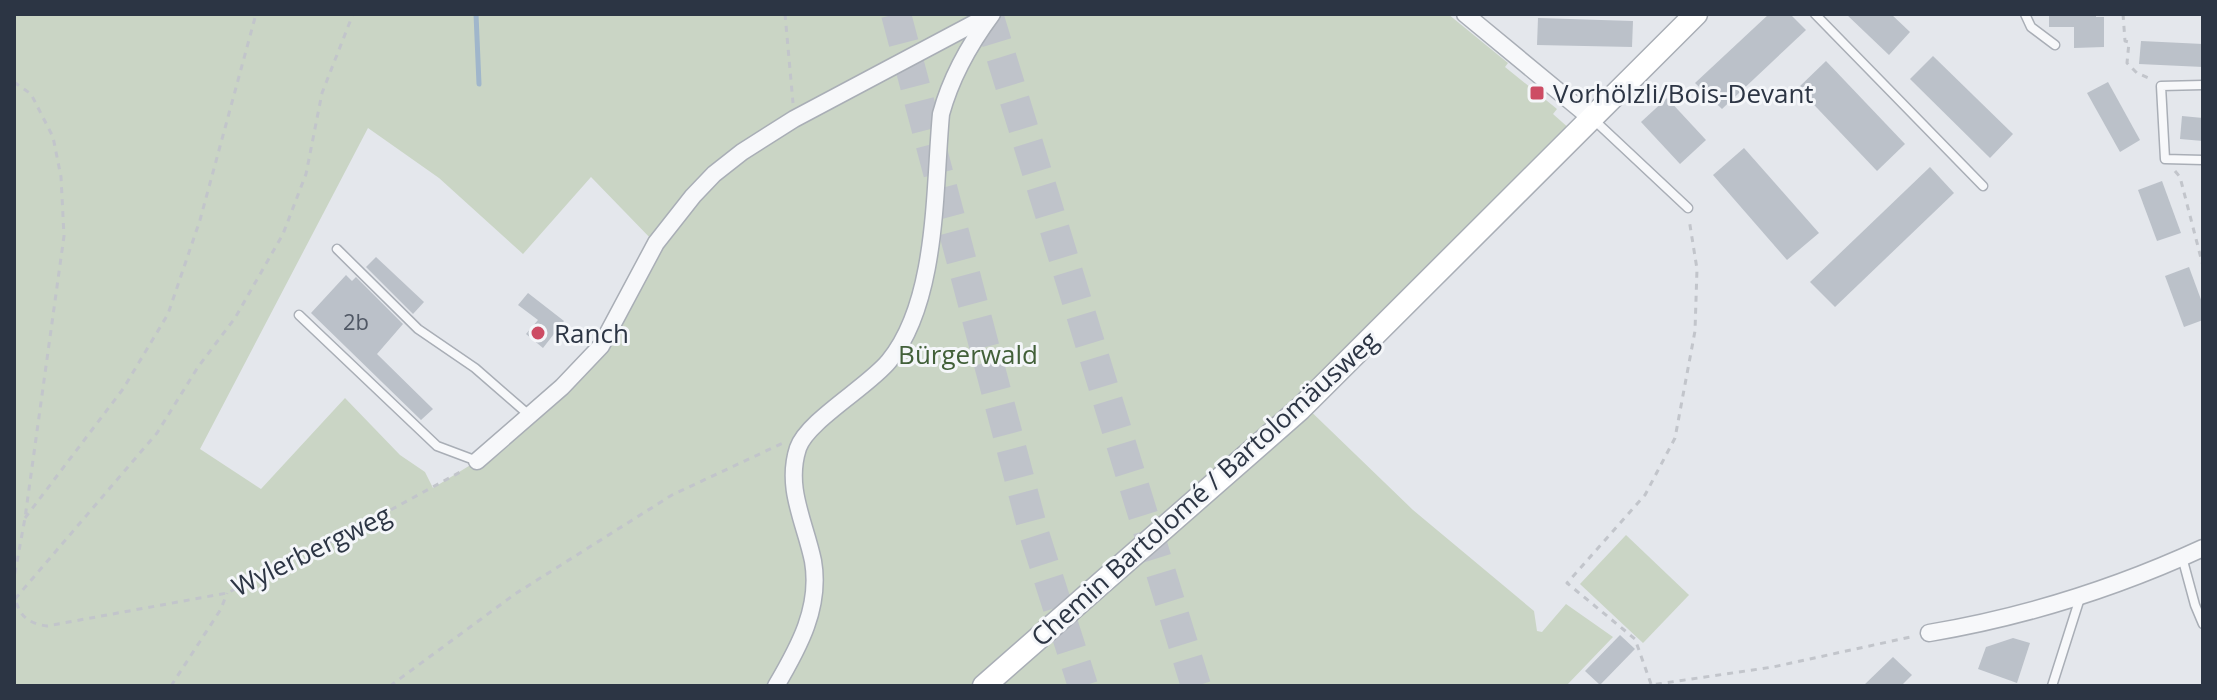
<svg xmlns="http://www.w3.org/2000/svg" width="2217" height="700" font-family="'Open Sans',sans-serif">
  <rect width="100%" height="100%" fill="#e4e7ec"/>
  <!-- green -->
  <g fill="#cad5c5" fill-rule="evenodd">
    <path d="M14,14H1448L1508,63L1505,67L1557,109L1553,114L1571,130L1298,399L1413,510L1534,611L1537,631L1542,632L1566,604L1613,637L1566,686H14ZM368,128L439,178L523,254L591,177L655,243L587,362L477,461L433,488L425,472L400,455L345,398L261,489L200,449Z"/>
    <path d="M1626,535L1689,595L1643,643L1580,584Z"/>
  </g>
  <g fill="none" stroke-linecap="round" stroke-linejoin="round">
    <!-- stream -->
    <path stroke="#a0b6cb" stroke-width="5" d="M476,14L479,84"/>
  </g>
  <!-- building -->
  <g fill="#bbc1c9">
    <path d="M1769,14H1790L1806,30L1722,109L1695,83Z"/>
    <path d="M1846,14H1891L1910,32L1889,55Z"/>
    <path d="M2049,14H2096V17H2104V47L2074,48V27H2049Z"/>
    <path d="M1538,18L1633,21L1632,47L1537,45Z"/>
    <path d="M2141,41L2203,44V67L2139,64Z"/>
    <path d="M1933,56L2013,134L1990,158L1910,79Z"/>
    <path d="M1826,61L1905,144L1877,171L1798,88Z"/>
    <path d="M2108,82L2140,140L2120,152L2087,93Z"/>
    <path d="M1667,98L1706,140L1680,164L1641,122Z"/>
    <path d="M2182,116L2203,118V141L2180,139Z"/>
    <path d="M1744,148L1819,233L1787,260L1713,175Z"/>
    <path d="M1930,167L1954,193L1835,307L1810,282Z"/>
    <path d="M2162,181L2181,233L2157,241L2138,190Z"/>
    <path d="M376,257L424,302L413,314L366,267Z"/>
    <path d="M2189,267L2203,305V320L2184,327L2165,276Z"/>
    <path d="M346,275L352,281L356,277L403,324L377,354L433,409L421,420L311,313Z"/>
    <path d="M528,293L564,321L543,348L526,334L538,320L518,305Z"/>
    <path d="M1620,635L1635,649L1600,685L1585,671Z"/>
    <path d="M2013,638L2030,643L2017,683L1978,669L1986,647Z"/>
    <path d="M1893,657L1912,675L1901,686H1863Z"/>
  </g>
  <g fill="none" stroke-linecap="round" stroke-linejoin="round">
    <!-- highway-tunnel -->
    <g stroke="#bfc3ca" stroke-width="30" stroke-dasharray="30 15" stroke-linecap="butt">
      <path d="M896,14L1033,530L1083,686"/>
      <path d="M988,14L1196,686"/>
    </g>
    <!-- lane casing -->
    <g stroke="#a9aeb6" stroke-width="11">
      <g id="lane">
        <path d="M1815,14L1983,186"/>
        <path d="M2025,14L2031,27L2055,45"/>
        <path d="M2203,85L2161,86L2165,159L2203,160"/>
        <path d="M1593,119L1688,208"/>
        <path d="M337,249L418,329L475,368L529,415"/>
        <path d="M299,315L437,446L477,461"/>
        <path d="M2182,557L2195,605L2203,624"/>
        <path d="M2052,686L2080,598"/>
      </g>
    </g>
    <!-- street casing -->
    <g stroke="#a9aeb6" stroke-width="19">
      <g id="street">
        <path d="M1465,14L1592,119"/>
        <path d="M477,461L562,387L601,346L656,243L693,196L714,174L742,152L794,119L986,17"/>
        <path d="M1929,633C2024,617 2116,588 2203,548"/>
        <path d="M776,686C799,647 821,607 813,561C805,522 785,488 798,448C807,421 869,386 889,361C938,301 934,189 941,114C951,77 969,45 992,14"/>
      </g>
    </g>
    <!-- secondary casing -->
    <g stroke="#a9aeb6" stroke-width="25">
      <path id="secondary" d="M984,686L1300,409L1696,14"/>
    </g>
    <!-- path -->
    <g stroke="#c2c5cb" stroke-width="3" stroke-dasharray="6 6" stroke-linecap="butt">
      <path d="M785,14L793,103"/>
      <path d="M2123,14L2125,41L2129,42L2127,63L2137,73L2151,79"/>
      <path d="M14,82L31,94L53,137L61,177L64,236L25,518L14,578"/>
      <path d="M2175,171L2180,177L2203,266"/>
      <path d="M25,518L123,389L168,314L200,220L256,14"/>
      <path d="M14,591C17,613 25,623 47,626L227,593L350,532L464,470"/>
      <path d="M15,599L157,433L198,367L235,318L283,234L306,174L322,93L353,14"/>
      <path d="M1651,684L1635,639L1567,583L1645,495L1675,438L1695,331L1697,269L1689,219"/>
      <path d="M171,686L221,609L227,593"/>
      <path d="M390,686L515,594L672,495L783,443"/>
      <path d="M1644,686L1773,667L1915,636"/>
    </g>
    <!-- lane -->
    <use href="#lane" stroke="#f7f8fa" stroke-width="8"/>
    <!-- street -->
    <use href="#street" stroke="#f7f8fa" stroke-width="16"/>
    <!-- secondary -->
    <use href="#secondary" stroke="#fff" stroke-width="22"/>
  </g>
  <!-- markers -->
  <g fill="#cd4c64" stroke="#f4f6f9" stroke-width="3">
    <rect x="1529" y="85" width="16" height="16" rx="4"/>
    <circle cx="538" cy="333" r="8"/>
  </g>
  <g text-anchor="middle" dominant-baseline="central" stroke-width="6" stroke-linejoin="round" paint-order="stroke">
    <!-- number labels -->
    <g font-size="22" fill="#505865">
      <text x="356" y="321">2b</text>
    </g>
    <!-- poi labels -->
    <g font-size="26" fill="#2c3544" stroke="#f4f6f9" text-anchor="start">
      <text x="1553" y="93">Vorhölzli/Bois-Devant</text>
      <text x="554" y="333">Ranch</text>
    </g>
    <!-- park labels -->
    <g font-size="26" fill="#426039" stroke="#f4f6f9">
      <text x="968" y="354">Bürgerwald</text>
    </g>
    <!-- street labels -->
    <g font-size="26" fill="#2c3544" stroke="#f4f6f9">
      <text transform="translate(1204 488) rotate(-42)">Chemin Bartolomé / Bartolomäusweg</text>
      <text transform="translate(311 550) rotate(-26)">Wylerbergweg</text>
    </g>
  </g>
  <!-- border -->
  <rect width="2217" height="700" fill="none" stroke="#2c3544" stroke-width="32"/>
</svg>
